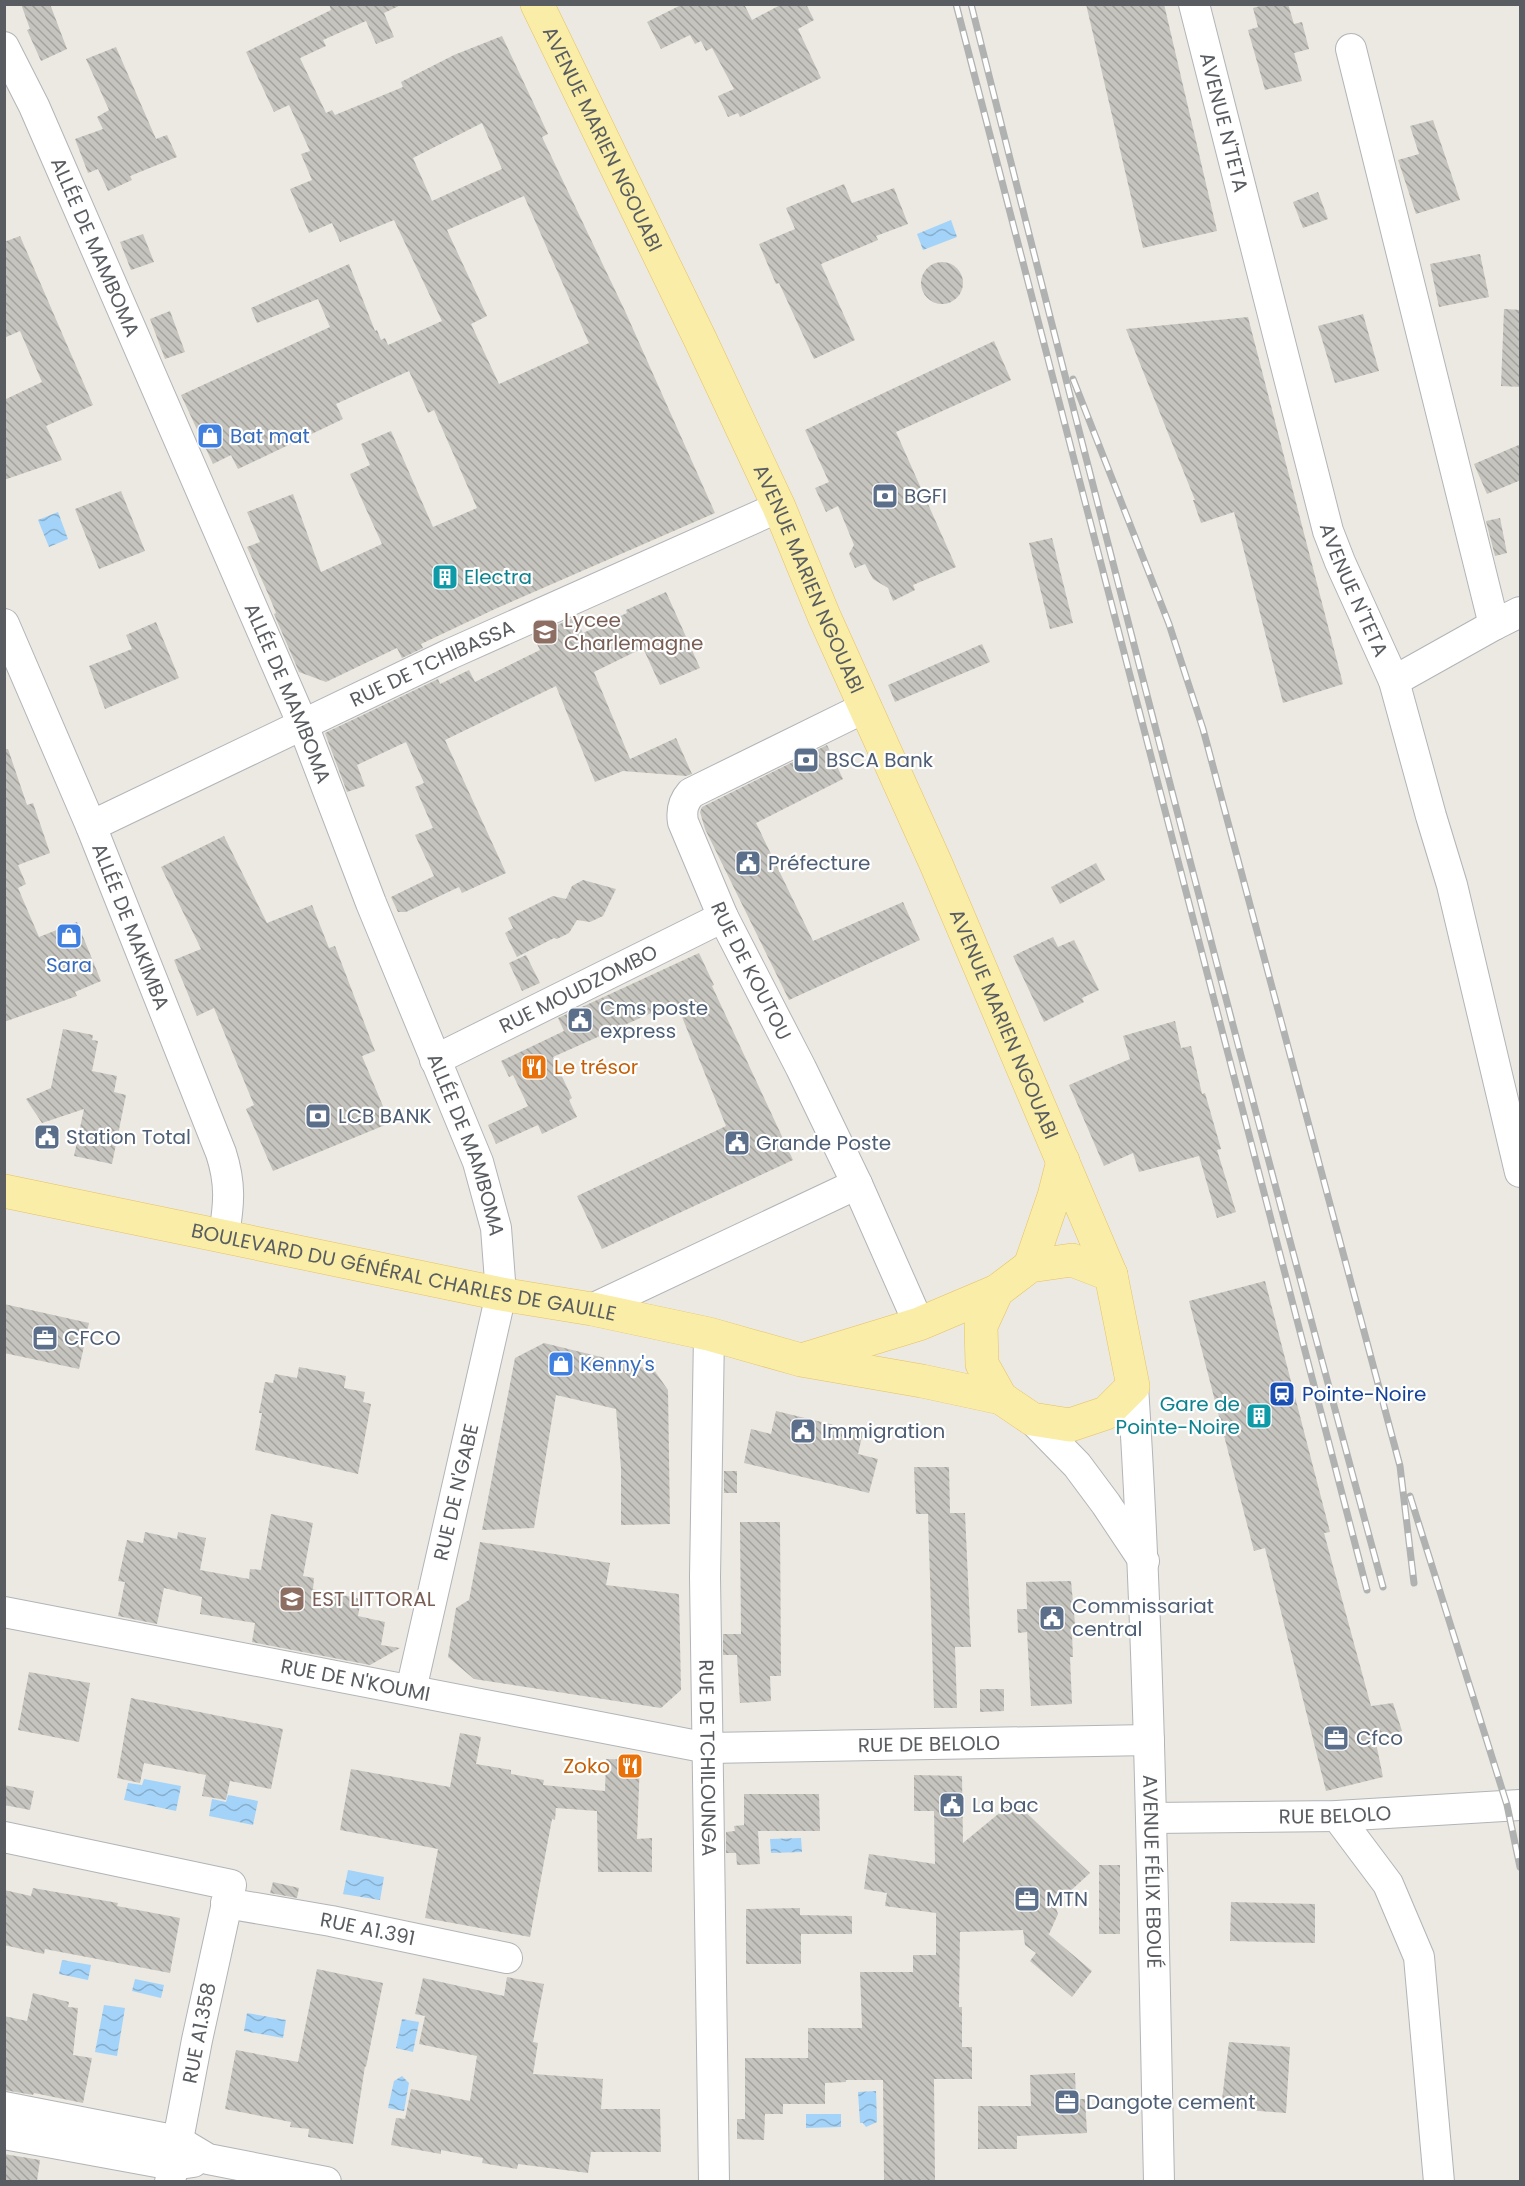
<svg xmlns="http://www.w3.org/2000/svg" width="1525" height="2186" font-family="Poppins,sans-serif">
  <defs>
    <pattern id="water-waves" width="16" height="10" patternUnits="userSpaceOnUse" patternTransform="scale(1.5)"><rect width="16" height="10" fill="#a3d3f9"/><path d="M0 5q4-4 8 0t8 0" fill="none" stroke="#88aecd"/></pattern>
    <pattern id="building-back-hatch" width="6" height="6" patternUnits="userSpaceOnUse" patternTransform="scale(1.5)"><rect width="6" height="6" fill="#c6c4be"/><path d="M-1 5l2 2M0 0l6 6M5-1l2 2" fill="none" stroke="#a4a29e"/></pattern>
  </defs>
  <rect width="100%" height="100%" fill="#ebe9e1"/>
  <!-- water -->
  <g fill="url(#water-waves)">
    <path d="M951,220L957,237L923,250L917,234Z"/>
    <path d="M58,512L68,539L49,547L38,520Z"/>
    <path d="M144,1779L181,1786L176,1811L124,1800L128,1783L142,1785Z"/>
    <path d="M228,1795L258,1801L253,1825L209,1816L212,1799L226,1802Z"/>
    <path d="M801,1838L802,1852L771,1853L770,1839Z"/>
    <path d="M348,1870L384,1877L380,1900L343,1894Z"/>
    <path d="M62,1960L91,1965L88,1980L59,1974Z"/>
    <path d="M135,1979L164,1985L161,1998L132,1991Z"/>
    <path d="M104,2005L125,2008L117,2056L95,2052Z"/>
    <path d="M247,2013L286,2020L283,2038L244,2031Z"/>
    <path d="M402,2019L419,2022L413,2052L396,2048Z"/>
    <path d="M402,2076L409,2083L404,2111L388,2108L394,2081Z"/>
    <path d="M876,2091L877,2122L866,2127L863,2123H860L858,2092Z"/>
    <path d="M806,2114H841V2127L806,2128Z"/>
  </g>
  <!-- building -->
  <g fill="url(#building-back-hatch)" fill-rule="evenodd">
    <path d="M21,4H50L67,49L41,61L27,30L30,29Z"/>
    <path d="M329,4H403L384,13L394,37L376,44L366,21L323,40L326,46L300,58L326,113L332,110L335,115L403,87L401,82L454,55L502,36L548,134L542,137L625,311L715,513L495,609L421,644L423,648L402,658L397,648L326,682L299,672L274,614L276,613L269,596L247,547L260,542L247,512L293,494L321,572L382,544L350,474L370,465L361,444L391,431L433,527L477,508L434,410L428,413L409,371L336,404L343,419L238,469L231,455L213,464L181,395L330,327L318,299L257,323L251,308L349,264L375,331L377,330L381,340L385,338L388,345L442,321L394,220L340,242L332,223L309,233L290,189L312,180L301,154L310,151L289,105L274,112L246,52L331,10ZM482,123L502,169L432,201L413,158ZM524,196L589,343L499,384L471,324L487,316L447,230Z"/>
    <path d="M683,4H744L752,20L782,4H806L814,20L798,29L821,78L740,117L738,113L728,117L718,96L734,89L712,48L706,51L701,41L695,44L690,35L661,49L647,22Z"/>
    <path d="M1086,4H1164L1217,231L1143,248Z"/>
    <path d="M1267,4H1288L1294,24L1302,22L1309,49L1294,53L1302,81L1265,90L1248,30L1258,27L1253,8Z"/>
    <path d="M116,47L156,139L167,135L177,157L130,176L132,180L108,191L98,169L88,173L75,139L103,129L97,117L109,110L86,59Z"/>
    <path d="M1433,120L1460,200L1416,214L1398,160L1419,154L1410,126Z"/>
    <path d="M844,184L852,203L894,188L908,224L876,236L878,240L821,264L855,340L814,359L779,283L776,284L759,244L795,229L786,208Z"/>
    <path d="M1318,192L1328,219L1303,228L1293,202Z"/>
    <path d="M143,234L154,262L131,270L120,242Z"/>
    <path d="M20,236L93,405L46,426L62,460L4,480V400L42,382L20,331L4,338V242Z"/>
    <path d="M1480,254L1489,297L1439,307L1430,264Z"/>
    <circle cx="942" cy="283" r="21"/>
    <path d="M1504,309L1521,310V387L1501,386Z"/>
    <path d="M170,311L185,352L165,359L150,319Z"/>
    <path d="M1363,314L1379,371L1335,383L1318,326Z"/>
    <path d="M1248,317L1343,684L1283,703L1234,512L1201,523L1193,500H1195L1126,329Z"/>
    <path d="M994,341L1011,380L896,432L956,567L913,585L915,590L893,601L888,588L873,579L865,564L855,568L849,554L854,545L838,506L826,512L815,488L829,482L805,430Z"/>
    <path d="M1521,444V480L1487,494L1474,464Z"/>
    <path d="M121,491L145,551L99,569L75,509Z"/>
    <path d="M1500,518L1507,553L1495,556L1486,521Z"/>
    <path d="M1052,538L1073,623L1050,629L1029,543Z"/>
    <path d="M666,592L700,668L660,685L643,648L594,672L630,759L676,738L692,774L686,776L623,771L595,782L556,686L445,740L506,873L462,893L459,887L406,912H398L391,897L434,876L415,835L433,828L415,787L424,783L406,742L357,765L365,786L347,792L325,733L438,679L440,684L469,670L475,682L540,650L533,636L575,617L583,633L627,613L626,610Z"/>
    <path d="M156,622L179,678L105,709L89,666L132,649L126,635Z"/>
    <path d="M982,644L990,662L895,702L888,685Z"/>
    <path d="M827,745L843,779L756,823L813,941L903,902L920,940L789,1000L705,829L700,812L702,807Z"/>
    <path d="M4,749H8L27,805L33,803L50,853L18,865L26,884L18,888L39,937L77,922L101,981L75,992L77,996L4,1022Z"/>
    <path d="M224,836L267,923L312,905L329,948L335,946L375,1051L362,1056L390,1123L273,1171L246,1109L254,1105L214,1008L197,1016L174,960L201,949L161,867Z"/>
    <path d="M1096,863L1105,880L1060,904L1051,887Z"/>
    <path d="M583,880L616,889L603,916L590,922L577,920L569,933L557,939L554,938L517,957L505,933L513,928L508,918L553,896L566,899L572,886Z"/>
    <path d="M1053,937L1058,947L1074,940L1099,990L1082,998L1084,1002L1044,1022L1013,956Z"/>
    <path d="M699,953L714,985L712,986L793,1160L602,1249L577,1196L726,1126L676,1002L553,1057L572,1098L569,1100L577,1117L542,1134L538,1125L496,1144L488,1125L528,1106L513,1075L509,1077L501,1061L564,1031L558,1018Z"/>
    <path d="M526,955L540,983L522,991L509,963Z"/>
    <path d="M1175,1021L1181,1048L1191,1046L1202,1094L1205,1093L1221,1149L1217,1150L1236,1212L1217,1218L1199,1156L1139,1172L1133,1153L1104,1166L1069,1085L1130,1059L1123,1036Z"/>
    <path d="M63,1029L93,1035L92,1040L98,1041L92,1071L117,1076L114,1092L126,1095L112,1164L74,1156L84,1109L42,1123L26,1099L51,1088Z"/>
    <path d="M1265,1281L1330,1532L1324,1533L1371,1706L1393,1703L1402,1731L1375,1738L1383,1777L1326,1791L1265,1548L1254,1551L1189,1301Z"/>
    <path d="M4,1304L89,1323L79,1369L4,1353Z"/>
    <path d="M544,1343L654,1370L668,1390L670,1524L621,1525V1468L616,1409L556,1395L534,1528L482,1530L515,1358Z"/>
    <path d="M299,1367L346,1376L344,1388L365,1392L363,1402L371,1404L358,1474L255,1450L262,1413H259L265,1382L273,1383L275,1374L297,1378Z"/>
    <path d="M776,1411L863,1432L858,1454L878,1459L869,1493L744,1463L751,1429L771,1434Z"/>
    <path d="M914,1467H949L950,1513H965L971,1647H955L957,1708H934L928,1514H916Z"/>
    <rect x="724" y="1471" width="13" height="22"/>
    <path d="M271,1514L313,1523L303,1576L314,1578L313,1589L361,1599L358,1616L385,1622L381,1645L400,1648L370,1665L252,1642L255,1623L200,1614L202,1597L164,1588L157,1624L118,1616L125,1582L118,1581L127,1540L143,1543L145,1532L177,1539L178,1532L206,1538L200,1570L249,1579L250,1569L261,1570Z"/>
    <path d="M740,1522H780L781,1676H770L771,1701L740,1703L737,1655H723V1634H741Z"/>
    <path d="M480,1542L610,1563L606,1585L679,1594L681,1690L661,1708L474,1679L448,1657L456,1608L469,1600Z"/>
    <path d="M1071,1581L1076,1634H1072L1073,1657H1070L1072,1704L1031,1706L1027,1632L1018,1633L1017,1609H1027L1026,1582Z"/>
    <path d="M29,1672L90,1683L79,1742L18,1730Z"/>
    <path d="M980,1689H1004V1711L980,1712Z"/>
    <path d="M131,1698L283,1729L271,1789L230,1781L226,1800L202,1796L206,1775L144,1763L140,1783L117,1778Z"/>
    <path d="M460,1733L481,1737L476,1764L511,1770V1774L544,1780L543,1785L605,1791L606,1759L640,1760L637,1839L652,1838V1872H598L597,1811L556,1808L555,1820L552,1819L530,1937L425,1918L438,1849L340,1830L351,1769L450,1787Z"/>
    <path d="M914,1775L962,1776L963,1843L1014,1801L1090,1873L1055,1905L1058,1914L1049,1934L1047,1933L1092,1971L1072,1997L1030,1961L1036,1953L1025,1945L1023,1930L960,1932L959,2007H962V2047H972V2079H934L935,2181H884L883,2080H846V2082L825,2083V2104H783V2114H765L764,2140L737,2139V2119H745V2058H808V2028H862L860,1972H913V1955H936V1913L885,1906L887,1893L864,1889L869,1854L935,1864L934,1811H914Z"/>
    <path d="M4,1785L34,1791L30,1810L4,1805Z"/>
    <path d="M744,1794H819L820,1831H758L760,1864L737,1865L736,1853H726V1832L735,1831L734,1826L744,1825Z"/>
    <rect x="1099" y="1865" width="21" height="69"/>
    <path d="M273,1882L299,1888L297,1898L270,1893Z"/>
    <path d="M33,1888L118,1903L117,1906L180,1918L170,1973L45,1949L44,1954L4,1945V1890L31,1896Z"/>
    <path d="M1231,1902L1315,1904V1943L1230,1941Z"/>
    <path d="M800,1908V1915L852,1916V1934H801V1964H746V1909Z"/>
    <path d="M317,1969L383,1983L366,2067L365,2066L353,2144L308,2137L309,2129L290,2127L291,2122L225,2109L236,2050L298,2062Z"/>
    <path d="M507,1977L544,1984L533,2042L538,2043L533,2074L603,2079L601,2109H660L661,2152H591L588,2173L518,2164L517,2169L482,2163L483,2158L441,2150V2154L391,2145L396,2118L405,2119L411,2089L470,2101L477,2056L419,2044L425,2016L415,2014L423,1978L504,1996Z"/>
    <path d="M33,1993L69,2002L68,2007L78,2008L73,2055L92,2058L83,2103L34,2093L33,2095L4,2090V2016L27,2021Z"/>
    <path d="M1229,2042L1290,2047L1286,2113L1221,2108Z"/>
    <path d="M1075,2073L1076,2099H1085L1087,2133L1017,2136V2149H978V2106H1031L1030,2075Z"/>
    <path d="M4,2154L40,2160L37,2181H4Z"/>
  </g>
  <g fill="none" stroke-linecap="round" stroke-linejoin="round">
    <!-- minor casing -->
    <g stroke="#b2b4b8" stroke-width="32">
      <g id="minor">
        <path id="s1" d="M1194,4L1328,531L1340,562L1394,681L1431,816L1452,885L1520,1172"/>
        <path id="s2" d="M4,47L34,106L303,725L371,903L478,1162L496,1228L501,1294L411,1690"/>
        <path d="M1351,49L1494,625"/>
        <path id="s3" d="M4,624L91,826L221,1153C231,1184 229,1204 224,1235"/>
        <path d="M1394,681L1494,625L1520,612"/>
        <path id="s4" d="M866,707L691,793C683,802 681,810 683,822L723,917L801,1068L857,1184L919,1324"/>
        <path id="s5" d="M91,826L450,654L779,507"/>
        <path id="s6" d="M435,1060L723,917"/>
        <path d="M592,1309L857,1184"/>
        <path id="s7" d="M709,1334L705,1577L714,2182"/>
        <path id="s8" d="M1133,1386C1150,1651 1153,1916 1159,2182"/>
        <path d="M1032,1419L1077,1465L1106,1504L1144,1561"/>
        <path id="s9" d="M4,1612L708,1748L1149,1740"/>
        <path d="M1337,1816L1388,1884L1419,1957L1439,2182"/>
        <path id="s10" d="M1151,1818L1337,1816L1520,1805"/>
        <path d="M4,1837L231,1885L197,2040L170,2182"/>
        <path id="s11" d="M226,1903L331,1921L507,1958"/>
        <path d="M4,2107L178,2141L208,2159L326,2182"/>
        <path d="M4,2134L173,2165L193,2162"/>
      </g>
    </g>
    <!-- major casing -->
    <g stroke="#e8c25e" stroke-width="34">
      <g id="major">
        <path id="s12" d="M537,4L700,339L779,507L824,616L936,864L1111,1275"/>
        <path id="s13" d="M4,1191L501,1294L592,1309L709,1334L801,1360L922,1381L1001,1398"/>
        <path d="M1072,1260L1111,1275L1133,1386L1106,1413L1070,1425L1032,1419L1001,1398L982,1364L981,1326L997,1291L1030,1266Z"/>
        <path d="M1030,1266L1054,1196L1063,1161"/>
        <path d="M808,1358L919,1324L997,1291"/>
      </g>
    </g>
    <!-- minor -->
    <use href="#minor" stroke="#fff" stroke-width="30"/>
    <!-- major -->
    <use href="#major" stroke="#f9eda8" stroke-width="33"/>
    <!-- rail casing -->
    <g stroke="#b0b1b1" stroke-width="7">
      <g id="rail">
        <path d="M956,4L1367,1590"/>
        <path d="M971,4C1104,533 1240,1061 1383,1587"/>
        <path d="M1073,379L1169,624L1203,729L1400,1466L1414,1583"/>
        <path d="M1410,1496L1507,1805L1520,1867"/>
      </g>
    </g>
    <!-- rail -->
    <use href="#rail" stroke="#fff" stroke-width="4.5" stroke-dasharray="14" stroke-linecap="butt"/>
  </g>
  <!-- icons -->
  <defs>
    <g id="shop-square" transform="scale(1.35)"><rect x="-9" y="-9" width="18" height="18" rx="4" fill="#3f7fe0" stroke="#fff"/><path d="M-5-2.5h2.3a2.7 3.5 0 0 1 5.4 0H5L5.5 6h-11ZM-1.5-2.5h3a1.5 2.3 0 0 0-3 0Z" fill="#fff"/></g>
    <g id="bank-square" transform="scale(1.35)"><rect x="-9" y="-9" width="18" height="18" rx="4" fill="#5c6f8a" stroke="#fff"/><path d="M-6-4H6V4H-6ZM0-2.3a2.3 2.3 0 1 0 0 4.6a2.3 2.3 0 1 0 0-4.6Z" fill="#fff"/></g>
    <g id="building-square" transform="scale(1.35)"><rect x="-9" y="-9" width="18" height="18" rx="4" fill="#0f9aa8" stroke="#fff"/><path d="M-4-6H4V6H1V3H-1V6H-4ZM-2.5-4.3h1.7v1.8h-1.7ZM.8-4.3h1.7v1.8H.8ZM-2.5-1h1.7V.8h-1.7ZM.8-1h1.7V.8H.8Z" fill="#fff"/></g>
    <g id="school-square" transform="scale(1.35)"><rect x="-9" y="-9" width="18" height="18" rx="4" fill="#8d6e63" stroke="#fff"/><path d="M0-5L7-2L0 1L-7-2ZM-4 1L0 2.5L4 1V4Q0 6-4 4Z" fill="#fff"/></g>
    <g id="civic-square" transform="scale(1.35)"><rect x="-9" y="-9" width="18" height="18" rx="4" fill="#5c6f8a" stroke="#fff"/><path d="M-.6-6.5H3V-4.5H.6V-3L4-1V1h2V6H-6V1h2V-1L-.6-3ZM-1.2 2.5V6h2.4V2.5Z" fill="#fff"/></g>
    <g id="restaurant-square" transform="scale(1.35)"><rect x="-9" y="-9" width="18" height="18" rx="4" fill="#e8710a" stroke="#fff"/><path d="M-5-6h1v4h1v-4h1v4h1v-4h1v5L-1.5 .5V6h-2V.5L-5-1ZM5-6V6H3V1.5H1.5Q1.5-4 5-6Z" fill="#fff"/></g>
    <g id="office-square" transform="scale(1.35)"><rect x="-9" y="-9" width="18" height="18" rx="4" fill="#5c6f8a" stroke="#fff"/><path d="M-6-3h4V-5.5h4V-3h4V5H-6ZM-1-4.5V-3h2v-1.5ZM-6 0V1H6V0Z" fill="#fff"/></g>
    <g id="station-square" transform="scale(1.35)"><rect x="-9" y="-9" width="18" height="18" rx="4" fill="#1a4fb4" stroke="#fff"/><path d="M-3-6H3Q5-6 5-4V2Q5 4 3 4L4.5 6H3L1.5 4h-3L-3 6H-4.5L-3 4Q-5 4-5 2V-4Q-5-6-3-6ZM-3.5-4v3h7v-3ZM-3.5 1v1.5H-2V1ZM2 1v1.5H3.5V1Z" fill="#fff"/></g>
  </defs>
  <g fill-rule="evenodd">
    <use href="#shop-square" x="210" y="436"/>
    <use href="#bank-square" x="885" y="496"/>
    <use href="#building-square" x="445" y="577"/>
    <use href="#school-square" x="545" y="632"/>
    <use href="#bank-square" x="806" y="760"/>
    <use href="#civic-square" x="748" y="863"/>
    <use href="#shop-square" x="69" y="936"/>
    <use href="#civic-square" x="580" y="1020"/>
    <use href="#restaurant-square" x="534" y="1067"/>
    <use href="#bank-square" x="318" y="1116"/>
    <use href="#civic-square" x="47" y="1137"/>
    <use href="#civic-square" x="737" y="1143"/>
    <use href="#office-square" x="45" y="1338"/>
    <use href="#shop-square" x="561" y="1364"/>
    <use href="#station-square" x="1282" y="1394"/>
    <use href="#building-square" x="1259" y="1416"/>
    <use href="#civic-square" x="803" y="1431"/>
    <use href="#school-square" x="292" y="1599"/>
    <use href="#civic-square" x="1052" y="1618"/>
    <use href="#office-square" x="1336" y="1738"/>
    <use href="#restaurant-square" x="630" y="1766"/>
    <use href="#civic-square" x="952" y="1805"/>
    <use href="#office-square" x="1027" y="1899"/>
    <use href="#office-square" x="1067" y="2102"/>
  </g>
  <g text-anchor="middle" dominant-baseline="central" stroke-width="4.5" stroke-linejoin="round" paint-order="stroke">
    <!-- street labels -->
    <g font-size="20" fill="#595d61" stroke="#fff">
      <text stroke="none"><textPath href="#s1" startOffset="122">AVENUE N'TETA</textPath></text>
      <text stroke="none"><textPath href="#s12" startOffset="150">AVENUE MARIEN NGOUABI</textPath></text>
      <text stroke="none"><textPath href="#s2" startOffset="220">ALLÉE DE MAMBOMA</textPath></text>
      <text stroke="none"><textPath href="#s12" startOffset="636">AVENUE MARIEN NGOUABI</textPath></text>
      <text stroke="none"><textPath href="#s1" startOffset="608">AVENUE N'TETA</textPath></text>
      <text stroke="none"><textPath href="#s5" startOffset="378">RUE DE TCHIBASSA</textPath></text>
      <text stroke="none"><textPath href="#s2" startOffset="706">ALLÉE DE MAMBOMA</textPath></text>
      <text stroke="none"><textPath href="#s3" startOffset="328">ALLÉE DE MAKIMBA</textPath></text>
      <text stroke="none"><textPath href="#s4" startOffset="390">RUE DE KOUTOU</textPath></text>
      <text stroke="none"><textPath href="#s6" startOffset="160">RUE MOUDZOMBO</textPath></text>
      <text stroke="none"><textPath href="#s12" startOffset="1122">AVENUE MARIEN NGOUABI</textPath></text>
      <text stroke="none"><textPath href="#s2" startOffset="1192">ALLÉE DE MAMBOMA</textPath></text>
      <text stroke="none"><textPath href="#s13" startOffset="408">BOULEVARD DU GÉNÉRAL CHARLES DE GAULLE</textPath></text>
      <text transform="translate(456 1492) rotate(-77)">RUE DE N'GABE</text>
      <text stroke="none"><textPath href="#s9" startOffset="358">RUE DE N'KOUMI</textPath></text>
      <text stroke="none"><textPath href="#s9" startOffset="938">RUE DE BELOLO</textPath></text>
      <text stroke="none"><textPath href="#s7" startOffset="424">RUE DE TCHILOUNGA</textPath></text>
      <text stroke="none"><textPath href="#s10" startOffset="184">RUE BELOLO</textPath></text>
      <text stroke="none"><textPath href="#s8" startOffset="486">AVENUE FÉLIX EBOUÉ</textPath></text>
      <text stroke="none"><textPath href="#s11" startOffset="144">RUE A1.391</textPath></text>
      <text transform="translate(199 2033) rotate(-79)">RUE A1.358</text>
    </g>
    <!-- shop labels -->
    <g font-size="20" fill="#366cbe" stroke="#fff" text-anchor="start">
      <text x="230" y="436">Bat mat</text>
      <text x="69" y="965" text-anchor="middle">Sara</text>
      <text x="580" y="1364">Kenny's</text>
    </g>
    <!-- service labels -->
    <g font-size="20" fill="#4e5e75" stroke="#fff" text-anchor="start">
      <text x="904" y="496">BGFI</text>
      <text x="826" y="760">BSCA Bank</text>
      <text x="768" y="863">Préfecture</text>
      <text x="600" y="1008">Cms poste<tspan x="600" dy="23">express</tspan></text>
      <text x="338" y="1116">LCB BANK</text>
      <text x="66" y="1137">Station Total</text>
      <text x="756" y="1143">Grande Poste</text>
      <text x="64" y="1338">CFCO</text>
      <text x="822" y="1431">Immigration</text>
      <text x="1072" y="1606">Commissariat<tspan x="1072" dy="23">central</tspan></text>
      <text x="1356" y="1738">Cfco</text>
      <text x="972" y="1805">La bac</text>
      <text x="1046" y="1899">MTN</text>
      <text x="1086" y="2102">Dangote cement</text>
    </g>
    <!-- culture labels -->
    <g font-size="20" fill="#0d838f" stroke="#fff" text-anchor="start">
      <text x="464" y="577">Electra</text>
      <text x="1240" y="1404" text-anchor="end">Gare de<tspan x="1240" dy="23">Pointe-Noire</tspan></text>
    </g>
    <!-- education labels -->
    <g font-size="20" fill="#785e54" stroke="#fff" text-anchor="start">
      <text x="564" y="620">Lycee<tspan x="564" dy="23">Charlemagne</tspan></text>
      <text x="312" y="1599">EST LITTORAL</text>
    </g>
    <!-- food labels -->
    <g font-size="20" fill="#c56008" stroke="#fff" text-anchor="start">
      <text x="554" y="1067">Le trésor</text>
      <text x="610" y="1766" text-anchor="end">Zoko</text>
    </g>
    <!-- transit labels -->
    <g font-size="20" fill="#164399" stroke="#fff" text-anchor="start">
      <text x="1302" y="1394">Pointe-Noire</text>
    </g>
  </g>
  <!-- border -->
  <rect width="1525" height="2186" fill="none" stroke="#595d61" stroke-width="12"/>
</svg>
